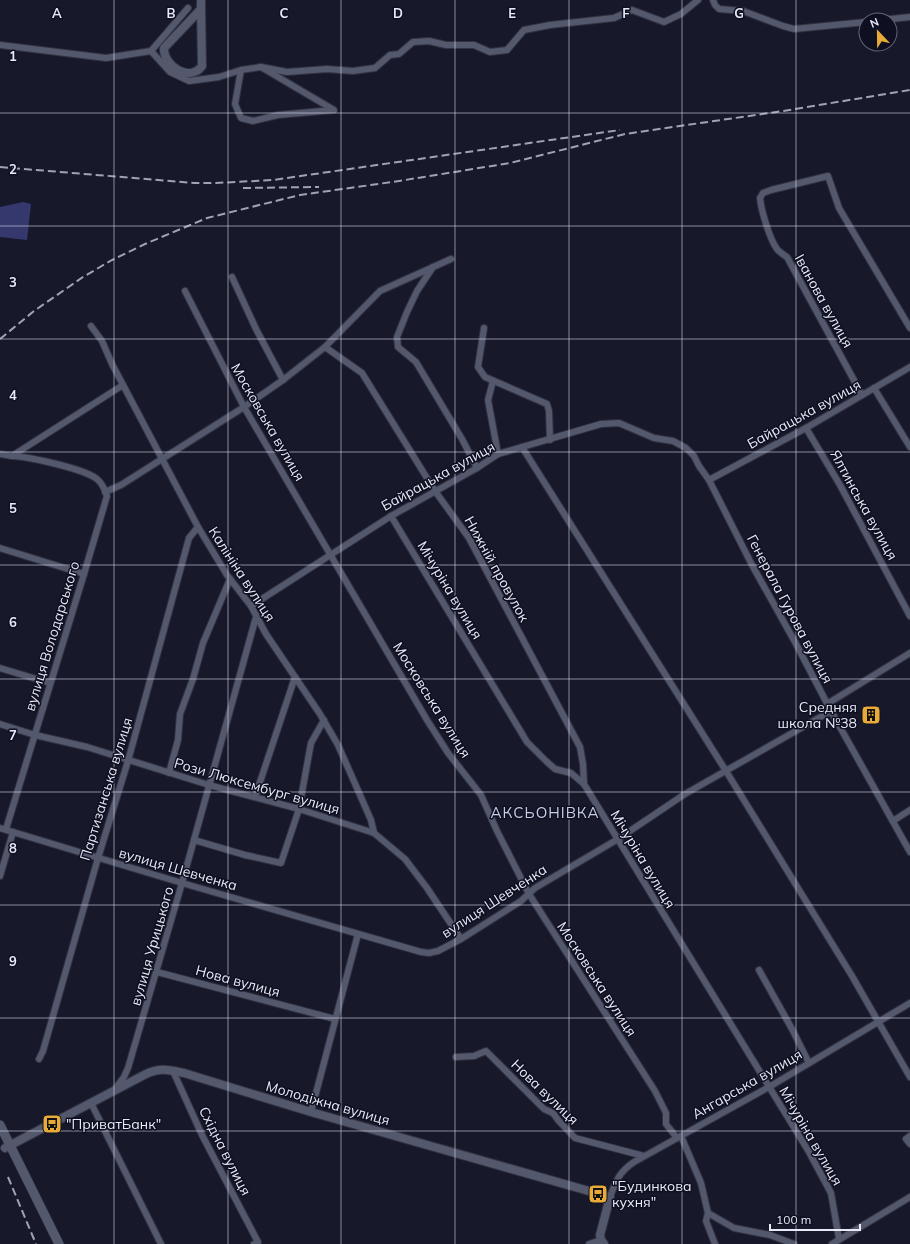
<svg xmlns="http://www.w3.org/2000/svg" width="910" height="1244" font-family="Mulish,sans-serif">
  <rect width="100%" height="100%" fill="#17192b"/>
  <!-- forest -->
  <path fill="#34386d" d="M23,202L31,204L27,240L0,237V207Z"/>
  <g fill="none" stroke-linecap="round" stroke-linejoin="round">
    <!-- minor casing -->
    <g stroke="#323241" stroke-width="8">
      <g id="minor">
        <path d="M713,0L715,5L719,9L743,11L783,26L794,29L866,22"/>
        <path d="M882,20L910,17"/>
        <path d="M0,45L106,58L151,51L188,8"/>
        <path d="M151,51L170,72L189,81L219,77L241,70L235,104L241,118L253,121L278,115L334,110L261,67L241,70"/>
        <path d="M261,67L287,72L327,69L353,71L375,68L390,55L399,54L413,42L429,41L446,45H474L490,52L507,50L524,30L550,25L614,18L632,10L664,22L681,14L698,0"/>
        <path d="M433,267L417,291L407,312L397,337L398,347L416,362L462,439L477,468"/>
        <path d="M232,277L256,329L283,380"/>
        <path d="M185,291L244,407L427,720L448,753L481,795L497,831L529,894L655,1091L666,1113V1124L677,1138"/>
        <path d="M91,326L102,341L112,364L198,527L227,575L251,606L266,634L320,714L338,745L371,820L374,833"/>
        <path d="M484,328L478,367L485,377L547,404L549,411L550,440"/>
        <path d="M325,347L362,373L435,491L469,538L580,747L583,764L584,784"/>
        <path d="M493,381L488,400L498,454"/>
        <path d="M874,388L910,447"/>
        <path d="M862,395L787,257C784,255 779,252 777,249C770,240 761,210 760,198L763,193L771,190L828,176L839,208L910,328"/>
        <path d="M806,428L840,485L910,616"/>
        <path d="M522,447L726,771L852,976L910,1077"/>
        <path d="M0,454L12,456L123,385"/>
        <path d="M709,480L806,428L910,367"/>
        <path d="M105,492L121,485L244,407L283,380L325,347L380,291L451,259"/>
        <path d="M391,516L527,742L546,761L555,769L571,773L584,784L809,1152L831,1193L839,1239"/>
        <path d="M0,548L84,574"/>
        <path d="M251,606L391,516L477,468L498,454L601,424L619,423L654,438L673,441L686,448L694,456L699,466L709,480L752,565L795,642L831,711L910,852"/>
        <path d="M0,668L50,683"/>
        <path d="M827,704L910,653"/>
        <path d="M0,724L35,735L87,747L209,785L299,809L374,833L405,859L427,888L461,939"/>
        <path d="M169,773L178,740L180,714L193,679L203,643L230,579"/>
        <path d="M255,797L295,677"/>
        <path d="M893,821L910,810"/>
        <path d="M0,828L182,883L421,952L429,953L438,951L461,939L521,901L535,888L618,839L685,794L831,711"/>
        <path d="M6,829L84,574L107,496C105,491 103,484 98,480C87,469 29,457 12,456"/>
        <path d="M194,840L245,855L281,863L299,809L311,743L324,720"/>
        <path d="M0,876L13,832"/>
        <path d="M759,970L792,1029L809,1063"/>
        <path d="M157,972L335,1019"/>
        <path d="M456,1057L474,1056L486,1051L544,1109L553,1113L558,1120L575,1138L644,1156"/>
        <path d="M39,1059L43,1051L98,858L128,761L189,538L198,527"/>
        <path d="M173,1071L202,1135L258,1242L254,1244"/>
        <path d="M115,1089L124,1077L128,1068L182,883L256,617"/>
        <path d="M91,1103L161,1244"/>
        <path d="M311,1112L358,934"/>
        <path d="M681,1136L701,1183L708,1213L734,1228L770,1235L794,1244"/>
        <path d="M910,1136L906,1139L910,1144"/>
        <path d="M610,1197C616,1181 619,1172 634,1162L769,1087L910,1003"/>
        <path d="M708,1213L706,1221L715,1244"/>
        <path d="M589,1244L601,1240"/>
        <path d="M832,1244L910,1197"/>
      </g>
    </g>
    <!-- tertiary casing -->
    <g stroke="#323241" stroke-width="10">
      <g id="tertiary">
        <path d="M201,0V9L202,66C190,83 163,66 164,48L201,9"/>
        <path d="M5,1148L146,1074C160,1067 170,1070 184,1073L311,1112L610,1197L600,1235L601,1240L604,1244"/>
      </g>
    </g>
    <!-- secondary casing -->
    <g stroke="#323241" stroke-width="10">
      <path id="secondary" d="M0,1125L59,1244"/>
    </g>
    <!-- minor -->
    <use href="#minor" stroke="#54586d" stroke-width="6"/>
    <!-- tertiary -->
    <use href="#tertiary" stroke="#54586d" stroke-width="8"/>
    <!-- secondary -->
    <use href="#secondary" stroke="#54586d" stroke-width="9"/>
    <!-- rail -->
    <g stroke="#a1a3b2" stroke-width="2" stroke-dasharray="8 4" stroke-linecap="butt">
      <path d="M0,167L194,183H216L273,180L620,130"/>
      <path d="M243,188L319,187"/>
      <path d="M0,339L34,311L83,277L112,260L145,244L207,218L300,195L399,181L510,163L625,134L783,111L910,90"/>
      <path d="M8,1177L36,1244"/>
    </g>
  </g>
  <!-- grid -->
  <path fill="none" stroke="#e8eaf7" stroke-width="1" stroke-opacity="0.55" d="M114,0V1244M228,0V1244M341,0V1244M455,0V1244M569,0V1244M682,0V1244M796,0V1244M0,113H910M0,226H910M0,339H910M0,452H910M0,565H910M0,679H910M0,792H910M0,905H910M0,1018H910M0,1131H910"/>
  <!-- icons -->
  <defs>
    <g id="building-square" transform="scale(1)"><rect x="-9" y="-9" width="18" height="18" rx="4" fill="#e8ab37" stroke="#0e1021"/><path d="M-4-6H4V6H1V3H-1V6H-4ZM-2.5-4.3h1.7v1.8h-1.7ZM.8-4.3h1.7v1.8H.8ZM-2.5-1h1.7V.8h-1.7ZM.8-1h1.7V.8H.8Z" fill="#111"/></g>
    <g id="bus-square" transform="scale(1)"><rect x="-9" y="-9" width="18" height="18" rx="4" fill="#e8ab37" stroke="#0e1021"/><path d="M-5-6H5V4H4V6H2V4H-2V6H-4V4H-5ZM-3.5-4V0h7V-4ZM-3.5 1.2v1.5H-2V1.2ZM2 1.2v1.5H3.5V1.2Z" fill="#111"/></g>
  </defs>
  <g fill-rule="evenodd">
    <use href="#building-square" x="871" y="715"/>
    <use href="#bus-square" x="52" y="1124"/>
    <use href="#bus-square" x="598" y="1194"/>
  </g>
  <g text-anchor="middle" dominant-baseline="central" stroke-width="3" stroke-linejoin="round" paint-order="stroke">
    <!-- street labels -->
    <g font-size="14" fill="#e8eaf7" stroke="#0e1021">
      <text transform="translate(824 301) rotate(61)">Іванова вулиця</text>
      <text transform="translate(804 414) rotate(-29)">Байрацька вулиця</text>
      <text transform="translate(268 422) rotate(60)">Московська вулиця</text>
      <text transform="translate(438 476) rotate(-29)">Байрацька вулиця</text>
      <text transform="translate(864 505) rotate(61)">Ялтинська вулиця</text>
      <text transform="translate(497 569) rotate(61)">Нижній провулок</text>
      <text transform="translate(242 574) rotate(57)">Калініна вулиця</text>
      <text transform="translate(450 590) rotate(59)">Мічуріна вулиця</text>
      <text transform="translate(790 609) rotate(62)">Генерала Гурова вулиця</text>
      <text transform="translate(52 636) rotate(-73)">вулиця Володарського</text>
      <text transform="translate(432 700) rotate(58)">Московська вулиця</text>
      <text transform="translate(257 786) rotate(16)">Рози Люксембург вулиця</text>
      <text transform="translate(106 789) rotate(-73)">Партизанська вулиця</text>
      <text transform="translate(643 859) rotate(59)">Мічуріна вулиця</text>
      <text transform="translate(178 869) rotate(16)">вулиця Шевченка</text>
      <text transform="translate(494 901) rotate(-33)">вулиця Шевченка</text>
      <text transform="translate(152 946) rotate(-74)">вулиця Урицького</text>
      <text transform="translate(597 979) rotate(57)">Московська вулиця</text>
      <text transform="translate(238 981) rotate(15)">Нова вулиця</text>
      <text transform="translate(747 1084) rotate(-30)">Ангарська вулиця</text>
      <text transform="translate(545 1092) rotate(44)">Нова вулиця</text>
      <text transform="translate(328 1103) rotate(16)">Молодіжна вулиця</text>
      <text transform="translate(811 1136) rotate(60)">Мічуріна вулиця</text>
      <text transform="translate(225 1151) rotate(63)">Східна вулиця</text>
    </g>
    <!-- poi labels -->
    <g font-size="14" fill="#e8eaf7" stroke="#0e1021" text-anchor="start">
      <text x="857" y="707" text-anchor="end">Средняя<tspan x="857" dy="16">школа №38</tspan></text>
      <text x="66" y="1124">"ПриватБанк"</text>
      <text x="612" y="1186">"Будинкова<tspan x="612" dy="16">кухня"</tspan></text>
    </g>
    <!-- neighbourhood labels -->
    <g font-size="15" letter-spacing="1" fill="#c7cce5" stroke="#0e1021">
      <text x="545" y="812">АКСЬОНІВКА</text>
    </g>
  </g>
  <g font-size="13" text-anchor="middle" font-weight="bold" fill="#e8eaf7" stroke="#0e1021" stroke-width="3" stroke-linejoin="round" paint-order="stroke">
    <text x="57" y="18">A</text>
    <text x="171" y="18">B</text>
    <text x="284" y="18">C</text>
    <text x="398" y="18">D</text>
    <text x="512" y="18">E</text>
    <text x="626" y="18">F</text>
    <text x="739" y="18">G</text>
    <text x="13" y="61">1</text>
    <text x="13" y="174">2</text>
    <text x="13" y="287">3</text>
    <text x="13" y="400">4</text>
    <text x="13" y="513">5</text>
    <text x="13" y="627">6</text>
    <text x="13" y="740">7</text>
    <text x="13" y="853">8</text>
    <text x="13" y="966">9</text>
  </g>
  <!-- north arrow -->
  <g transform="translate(878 32) rotate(338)"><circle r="19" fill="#0e1021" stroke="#656777"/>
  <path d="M0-3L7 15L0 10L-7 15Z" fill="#e8ab37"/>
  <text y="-6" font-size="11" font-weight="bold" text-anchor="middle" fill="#e8eaf7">N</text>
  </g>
  <!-- scale -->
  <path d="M770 1224v6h90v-6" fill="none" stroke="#e8eaf7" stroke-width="2"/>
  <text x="776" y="1224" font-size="12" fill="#e8eaf7" stroke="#0e1021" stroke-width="3" paint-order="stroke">100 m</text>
</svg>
